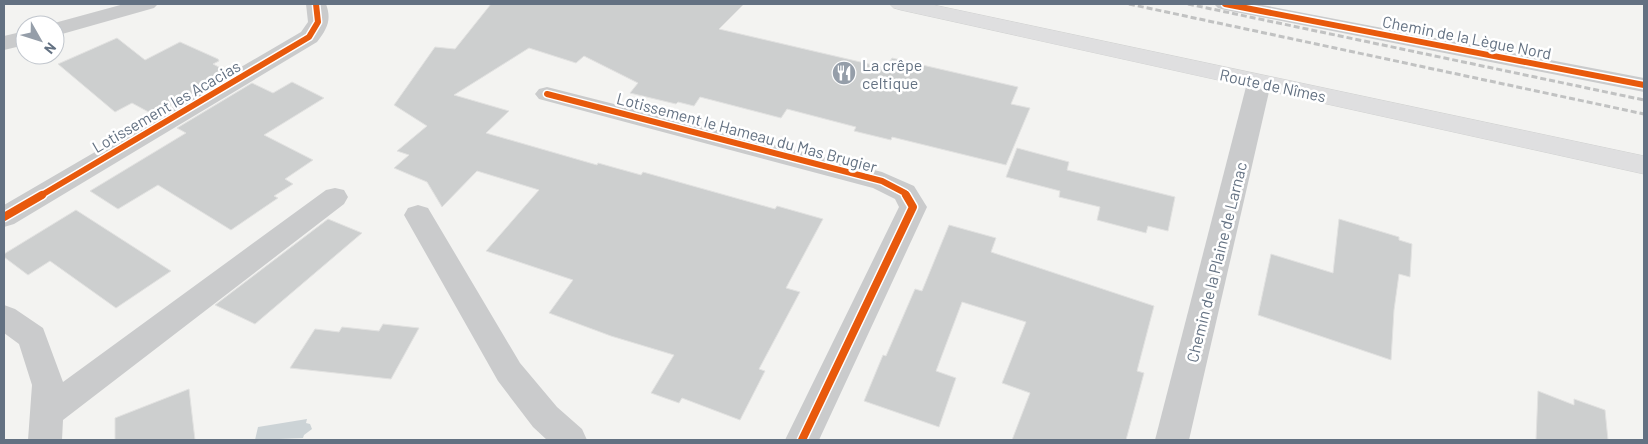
<svg xmlns="http://www.w3.org/2000/svg" width="1648" height="444" font-family="Barlow,sans-serif">
  <rect width="100%" height="100%" fill="#f3f3f1"/>
  <!-- water -->
  <path fill="#ccd3d6" d="M307,419L306,423L310,424L312,429L304,435L303,438L255,440L258,427Z"/>
  <!-- building -->
  <g fill="#cdcfcf" stroke="#e2e2e1">
    <path d="M491,4H744L719,29L886,68L892,58L1018,87L1011,104L1030,108L1006,165L892,137L891,140L854,131L856,127L787,109L781,118L700,97L694,106L678,102L676,104L630,93L638,83L584,56L576,63L529,48L454,95L509,111L486,133L597,165L598,163L641,175L643,172L775,209L777,206L823,219L786,288L800,292L759,369L765,371L740,420L682,398L679,403L651,393L674,355L611,336L549,313L573,280L486,251L539,190L477,171L442,207L427,182L394,168L409,155L397,151L427,126L394,105L435,47L455,49Z"/>
    <path d="M117,38L145,60L180,42L218,59L219,61L213,64L228,72L154,115L132,103L115,112L58,64Z"/>
    <path d="M292,82L324,98L264,135L313,160L285,179L293,184L274,196L278,198L231,230L158,185L118,209L90,191L186,133L177,128L252,83L273,93Z"/>
    <path d="M1017,148L1069,162L1067,170L1175,197L1168,231L1148,226L1146,233L1097,220L1100,207L1059,197L1060,191L1006,177Z"/>
    <path d="M76,210L171,271L116,308L50,261L28,275L4,257V254Z"/>
    <path d="M328,219L362,233L255,324L215,305Z"/>
    <path d="M1339,219L1399,237V240L1412,244L1410,277L1399,274L1394,310L1391,360L1258,315L1271,254L1333,273Z"/>
    <path d="M949,225L996,238L991,252L1154,306L1137,371L1144,373L1126,440H1012L1030,393L1002,383L1026,322L962,302L936,371L956,378L939,427L864,401L883,355L886,356L915,289L922,291Z"/>
    <path d="M383,324L419,328L391,379L290,368L315,329L339,332L342,327L379,331Z"/>
    <path d="M189,389L195,440H115V418Z"/>
    <path d="M1538,391L1574,405V399L1605,410L1608,440H1536Z"/>
  </g>
  <g fill="none" stroke-linecap="round" stroke-linejoin="round">
    <!-- major casing -->
    <g stroke="#d0d1d0" stroke-width="1">
      <path id="major" d="M890,4H929L1644,156V174L901,10L894,8Z"/>
    </g>
    <!-- minor -->
    <g fill="#cacbcc" fill-rule="evenodd">
      <path d="M124,4H158L154,8L55,36V25H47Z"/>
      <path d="M306,4H326C332,20 327,29 317,42L14,224L4,227V205L301,32L308,22Z"/>
      <path d="M1214,4H1257L1644,78V92L1225,10L1218,8Z"/>
      <path d="M25,31V45L4,50V36Z"/>
      <path d="M1259,76L1267,78L1271,83L1189,440H1155L1247,83L1251,78Z"/>
      <path d="M547,87L882,172L914,186L927,207L819,440H785L899,207L895,199L873,188L539,99L535,94L539,89Z"/>
      <path d="M335,188L344,190L348,197L344,204L63,420L62,440H28L32,385L19,344L4,333V305L15,309L43,328L63,382L326,190Z"/>
      <path d="M418,205L428,208L520,363L557,407L582,429L587,440H547L533,427L498,381L404,215L408,208Z"/>
    </g>
    <!-- major -->
    <use href="#major" fill="#dfdfe0" fill-rule="evenodd"/>
    <!-- rail -->
    <g stroke="#c1c2c2" stroke-width="3" stroke-dasharray="6 3" stroke-linecap="butt">
      <path d="M1129,4L1644,114"/>
      <path d="M1188,4L1644,100"/>
    </g>
    <!-- cycleway-far1 casing -->
    <g stroke="#fff" stroke-width="9">
      <g id="cycleway-far1">
        <path d="M1225,4L1644,85"/>
        <path d="M547,94L882,181L905,193L907,196"/>
        <path d="M40,196L309,37L318,22L316,4"/>
      </g>
    </g>
    <!-- cycleway casing -->
    <g stroke="#fff" stroke-width="11">
      <g id="cycleway">
        <path d="M4,217L42,195"/>
        <path d="M802,440L913,207L906,195"/>
      </g>
    </g>
    <!-- cycleway-far1 -->
    <use href="#cycleway-far1" stroke="#e8590c" stroke-width="6"/>
    <!-- cycleway -->
    <use href="#cycleway" stroke="#e8590c" stroke-width="8"/>
  </g>
  <!-- icons -->
  <defs>
    <g id="restaurant-disc" transform="scale(1.25)"><circle r="9.5" fill="#959ea9" stroke="#fff"/><path d="M-5-6h1v4h1v-4h1v4h1v-4h1v5L-1.5 .5V6h-2V.5L-5-1ZM5-6V6H3V1.5H1.5Q1.5-4 5-6Z" fill="#fff"/></g>
  </defs>
  <g fill-rule="evenodd">
    <use href="#restaurant-disc" x="844" y="73"/>
  </g>
  <g text-anchor="middle" dominant-baseline="central" stroke-width="5" stroke-linejoin="round" paint-order="stroke">
    <!-- street labels -->
    <g font-size="16" fill="#637182" stroke="#fff">
      <text transform="translate(1467 37) rotate(11)">Chemin de la Lègue Nord</text>
      <text transform="translate(1273 85) rotate(12)">Route de Nîmes</text>
      <text transform="translate(166 106) rotate(-30)">Lotissement les Acacias</text>
      <text transform="translate(747 132) rotate(15)">Lotissement le Hameau du Mas Brugier</text>
      <text transform="translate(1216 262) rotate(-76)">Chemin de la Plaine de Larnac</text>
    </g>
    <!-- poi labels -->
    <g font-size="16" fill="#637182" stroke="#fff" text-anchor="start">
      <text x="862" y="64">La crêpe<tspan x="862" dy="18">celtique</tspan></text>
    </g>
  </g>
  <!-- border -->
  <rect width="1648" height="444" fill="none" stroke="#637182" stroke-width="10"/>
  <!-- north arrow -->
  <g transform="translate(40 40) rotate(129)"><circle r="24" fill="#ffffff" stroke="#c1c6cd"/>
  <path d="M0-4L9 19L0 12L-9 19Z" fill="#959ea9"/>
  <text y="-8" font-size="14" font-weight="bold" text-anchor="middle" fill="#637182">N</text>
  </g>
</svg>
